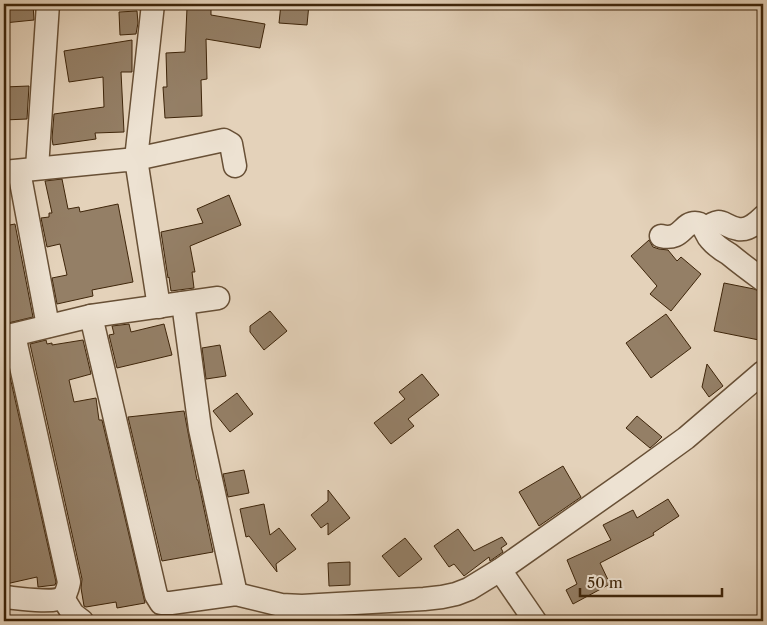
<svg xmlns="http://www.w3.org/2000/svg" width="767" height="625" font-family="'Libre Caslon Text',serif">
  <rect width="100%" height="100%" fill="#e4d2ba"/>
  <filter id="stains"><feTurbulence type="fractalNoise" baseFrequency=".004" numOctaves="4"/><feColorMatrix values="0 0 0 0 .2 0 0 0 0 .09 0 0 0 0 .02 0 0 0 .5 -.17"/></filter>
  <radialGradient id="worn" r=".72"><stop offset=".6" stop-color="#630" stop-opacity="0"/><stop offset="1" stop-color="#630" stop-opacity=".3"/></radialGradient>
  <!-- building -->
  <g fill="#947f66" stroke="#3e250a">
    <path d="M4,4H33L34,20L4,23Z"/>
    <path d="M281,4H309L307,25L279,23Z"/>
    <path d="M187,8L211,9V15L265,24L260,48L206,39L207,79L201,80L202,116L165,118L163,87H167L166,53L185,52Z"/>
    <path d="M137,11L138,23L136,34L120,35L119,12Z"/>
    <path d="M132,40V72H121L124,132L95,133L96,139L53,145L52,138L54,114L104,107L103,77L69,82L64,51Z"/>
    <path d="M29,86L27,119L4,120V87Z"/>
    <path d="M62,179L68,209L79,207L80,212L118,204L133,282L92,290L93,296L57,304L52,278L67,275L60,244L47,247L41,218L49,217V213H52L45,181Z"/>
    <path d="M229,195L241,225L190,246L195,272H192L194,288L171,291L169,277L168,278L161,232L203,223L197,209Z"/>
    <path d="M15,224L33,317L4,324V226Z"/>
    <path d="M649,240L653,247L659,249L668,250L677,261L681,257L701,274L671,311L650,294L657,286L631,256Z"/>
    <path d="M724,283L754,289L763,293V321L759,340L714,331Z"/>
    <path d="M270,311L287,331L264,350L250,332V326Z"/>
    <path d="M666,314L691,348L651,378L626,343Z"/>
    <path d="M129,324L131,332L164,324L172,355L117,368L109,335L114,334L112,326Z"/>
    <path d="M46,340L47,344L52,343V345L83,340L91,374L69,380L74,402L96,398L99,420H102L145,603L117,608L116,602L86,607L84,606L81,588L82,579L30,344Z"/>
    <path d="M220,345L226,376L206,379L202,348Z"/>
    <path d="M4,350L56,582L55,585L38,587L37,577L6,584L4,573Z"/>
    <path d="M707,364L723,386L709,397L702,387Z"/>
    <path d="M422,374L439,395L408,419L414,426L391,444L374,423L405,399L399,392Z"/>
    <path d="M237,393L253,414L230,432L213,411Z"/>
    <path d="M184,411L197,480H198L213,552L162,561L128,417Z"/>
    <path d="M637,416L662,437L657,442L650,448L626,428Z"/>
    <path d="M563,466L581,497L539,526L519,492Z"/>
    <path d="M244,470L249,493L228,497L223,474Z"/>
    <path d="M328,490L350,518L328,535V523L321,528L311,515L328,501Z"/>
    <path d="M668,499L679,516L653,533L654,535L600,563L610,584L573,604L566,590L577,584L567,560L611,540L603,525L633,510L637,518Z"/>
    <path d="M264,504L270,535L279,528L296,549L276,564L277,572L249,536L246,537L240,509Z"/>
    <path d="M458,529L474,551L502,537L507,544L501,548L503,552L490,561L489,557L464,576L454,564L449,567L434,546Z"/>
    <path d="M405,538L422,559L399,577L382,556Z"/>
    <path d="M350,562V585L329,586L328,563Z"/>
  </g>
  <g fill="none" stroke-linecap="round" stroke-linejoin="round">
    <!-- minor casing -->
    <g stroke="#685036" stroke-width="25">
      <g id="minor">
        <path d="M153,4L136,159L224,140L231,144L235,166"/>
        <path d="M37,168L48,4"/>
        <path d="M19,171L48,326"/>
        <path d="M4,172L136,159L159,307"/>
        <path d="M705,229C723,215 721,226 738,229C747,231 757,223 763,217"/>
        <path d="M661,236C682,241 682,223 695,223C705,223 705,234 710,239C715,245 722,250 729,254C740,263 752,272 763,280"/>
        <path d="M183,303L200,429L236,594"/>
        <path d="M91,316L218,298"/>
        <path d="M4,337L91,316L156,595L161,603H171L236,594L281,605L302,606L424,599L442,597L456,594L469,589L500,570L628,480L686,438L763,372"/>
        <path d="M500,570L535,621"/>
        <path d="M4,597C16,598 55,604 63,597C67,593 68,587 69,582L14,335"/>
        <path d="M63,598L73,614L82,621"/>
      </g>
    </g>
    <!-- minor -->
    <use href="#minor" stroke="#ede2d2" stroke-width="22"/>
  </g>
  <!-- margin -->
  <rect width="767" height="625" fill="none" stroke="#e4d2ba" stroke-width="20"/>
  <rect x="5" y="5" width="757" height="615" fill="none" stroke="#3e250a" stroke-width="2.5"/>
  <rect x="10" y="10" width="747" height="605" fill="none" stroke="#3e250a"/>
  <!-- scale -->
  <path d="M580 588v8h142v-8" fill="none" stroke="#3e250a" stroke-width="2.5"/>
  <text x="587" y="588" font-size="15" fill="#3e250a" stroke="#ede2d2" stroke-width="4" paint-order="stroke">50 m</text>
  <rect width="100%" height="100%" filter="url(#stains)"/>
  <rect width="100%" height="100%" fill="url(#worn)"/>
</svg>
